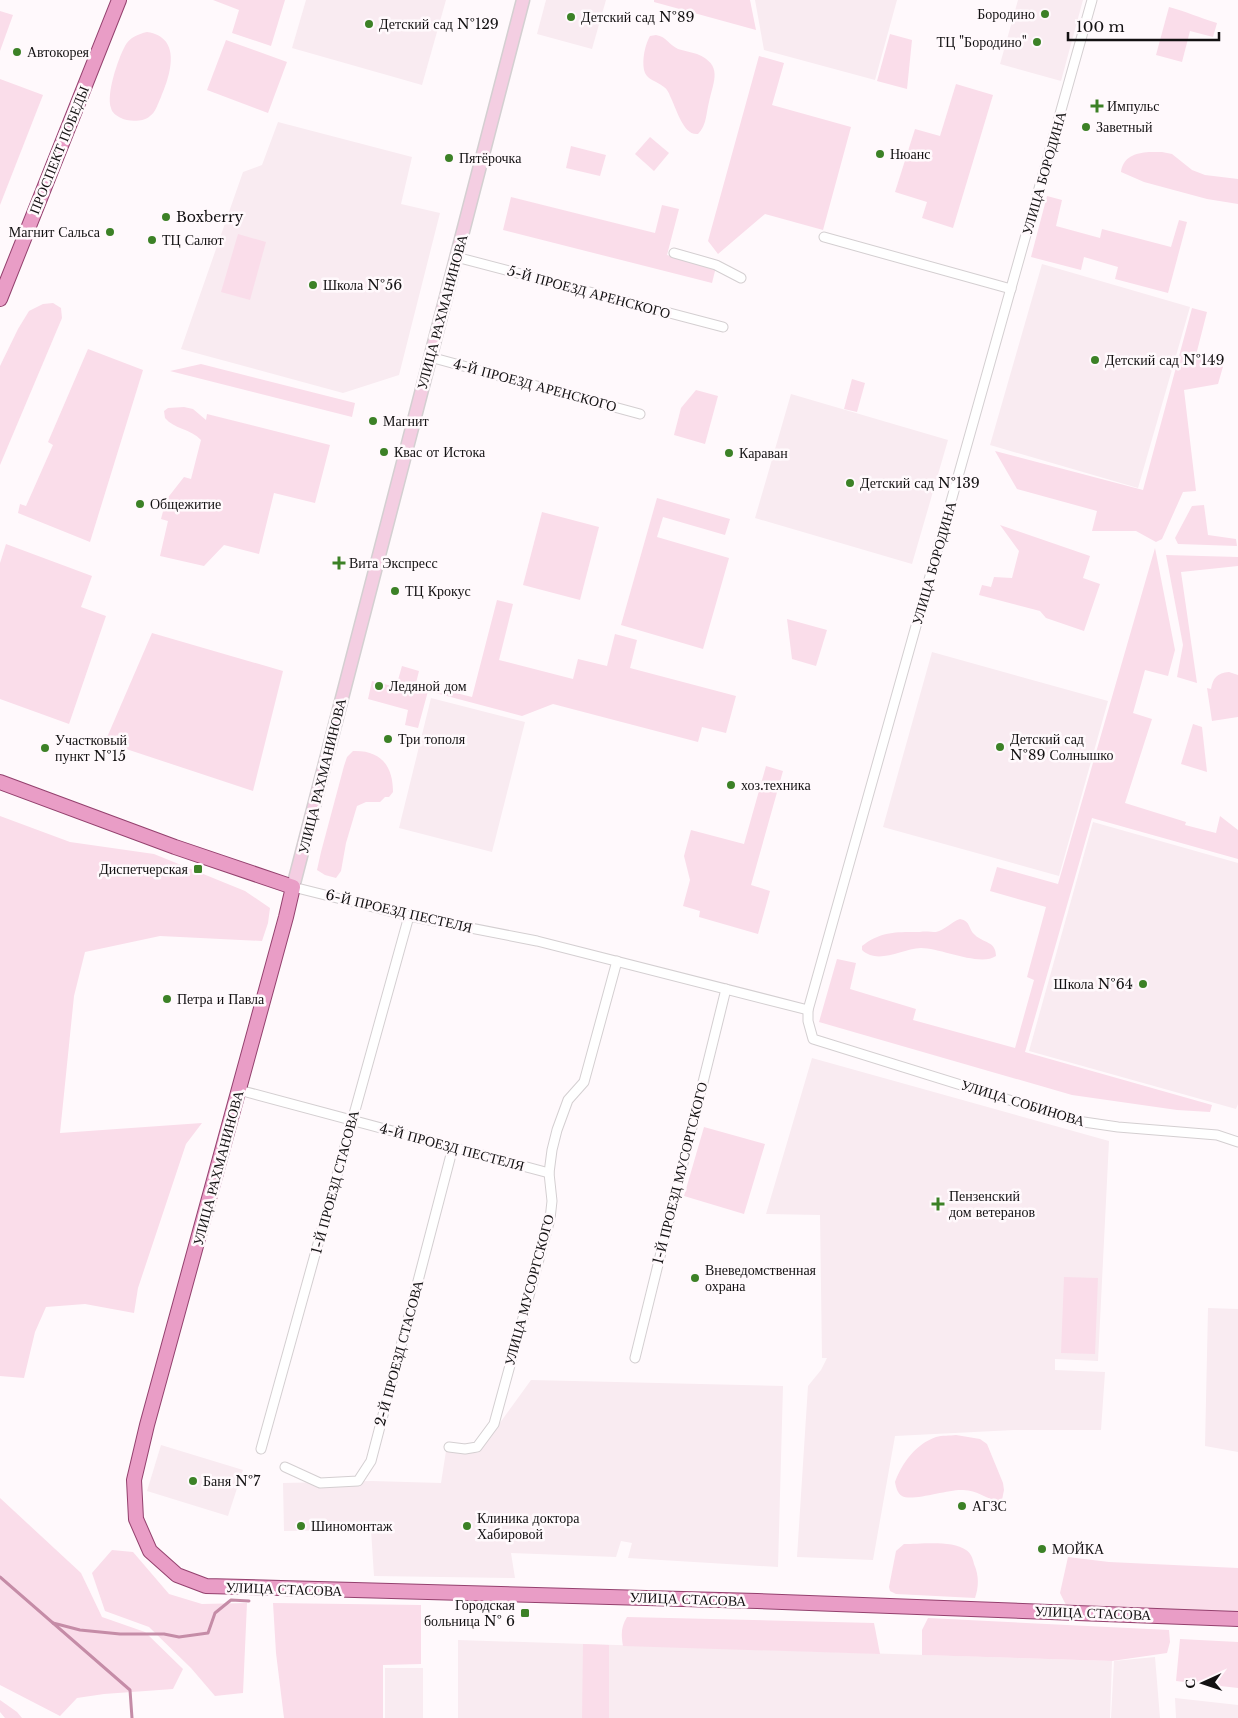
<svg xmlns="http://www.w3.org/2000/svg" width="1238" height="1718" font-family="'Libre Baskerville',serif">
  <rect width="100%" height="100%" fill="#fff9fc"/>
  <!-- built -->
  <g fill="#f9ebf1">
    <path d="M306,0H446L422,85L292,48Z"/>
    <path d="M546,0H606L592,49L537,34Z"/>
    <path d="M755,0H897L875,80L764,50Z"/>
    <path d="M1018,0H1083L1061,81L1000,64Z"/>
    <path d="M278,122L412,157L401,204L440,213L399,375L343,393L181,349L243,172L262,165Z"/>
    <path d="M1042,264L1190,307L1138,488L990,445Z"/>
    <path d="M791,394L948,440L912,564L755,518Z"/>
    <path d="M932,652L1108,701L1059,876L883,827Z"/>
    <path d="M431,698L525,722L492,852L399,828Z"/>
    <path d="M1093,822L1238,863V1104L1236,1109L1029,1051Z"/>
    <path d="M812,1058L1109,1141L1098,1361L1055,1359V1370L1105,1372L1101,1430H1014L895,1436L873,1560L797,1557L808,1386L821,1370L827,1358H822L820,1215L766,1214Z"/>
    <path d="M1208,1308L1238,1309V1452L1205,1446Z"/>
    <path d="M531,1380L783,1386L778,1567L628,1558L632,1543L621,1541L616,1557L511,1553L515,1578L374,1576L371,1530L284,1531L283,1483L372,1481L441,1483L446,1451L478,1453Z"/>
    <path d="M161,1445L243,1470L228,1516L147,1491Z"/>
    <path d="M458,1640L1112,1661L1110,1718H458Z"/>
    <path d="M1155,1657L1160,1718H1111L1114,1661Z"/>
    <rect x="385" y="1668" width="38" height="50"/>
    <path d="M1175,1698L1238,1705V1718H1176Z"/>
  </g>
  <!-- green -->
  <g fill="#faddea">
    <path d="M213,0H285L271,46L232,33L239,10Z"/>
    <path d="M654,0H750L756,30L654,2Z"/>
    <path d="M1169,7C1185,11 1200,18 1217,23L1213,37L1190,31L1182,62L1156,55Z"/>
    <path d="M0,11L13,15L0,51Z"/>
    <path d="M147,32C182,37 171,74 161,97C158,103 156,112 150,116C144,122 128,122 121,118C117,116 112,113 111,108C106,94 118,59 125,46C129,38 138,34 147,32Z"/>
    <path d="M890,34L912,40L907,89L877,81Z"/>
    <path d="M656,35C667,37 668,44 678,49C684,51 691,52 697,54C723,65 714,80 709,102C706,113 707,125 698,134C683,136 676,107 670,96C669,93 667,89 664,87C657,81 646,80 644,70C642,59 645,45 650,36Z"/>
    <path d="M226,40L287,62L268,113L207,90Z"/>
    <path d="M759,56L784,63L772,105L851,127L823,230L765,214L718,254L708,241Z"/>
    <path d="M0,79L43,95L0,205Z"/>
    <path d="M956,84L993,95L953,228L922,218L927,202L895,192L915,129L940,136Z"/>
    <path d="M650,137L669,153L654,171L635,154Z"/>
    <path d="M571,146L606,155L600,176L566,168Z"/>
    <path d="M1149,152H1162L1172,154L1192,170L1205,175L1238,179V204L1207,199L1144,182L1121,172C1123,157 1135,153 1149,152Z"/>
    <path d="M1047,196L1062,200L1056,226L1100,238L1102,229L1171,247L1179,220L1187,222L1168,293L1115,279L1118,267L1084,257L1081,270L1031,257Z"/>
    <path d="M511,197L655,233L662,205L679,209L667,255L716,267L712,283L503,230Z"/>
    <path d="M238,234L266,242L250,300L221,292Z"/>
    <path d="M53,303L61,308L62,318L0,465V366L18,329L29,311L43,304Z"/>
    <path d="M1192,308L1207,312L1196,355L1224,363L1218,384L1184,390L1196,491L1183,492L1162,539L1156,542L1136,531H1092L1097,511L1017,489L995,451L1143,490Z"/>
    <path d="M88,349L143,370L90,542L18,513L20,504L26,506L53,445L48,442Z"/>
    <path d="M201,364L355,403L352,417L170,371Z"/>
    <path d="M852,379L865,383L857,412L844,409Z"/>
    <path d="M696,390L718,396L705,444L674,435L681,408Z"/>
    <path d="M184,407L193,409L206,420L207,414L330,445L315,503L274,493L259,554L224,545L204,566L160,556L168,521L161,519L166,500L184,477L191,479L201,440C191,429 174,429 165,418L164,411L168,408Z"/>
    <path d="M657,498L730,519L725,535L663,517L657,537L729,558L703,649L621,625Z"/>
    <path d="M1204,505L1208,535L1236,539L1237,546L1178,544L1175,538L1192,506Z"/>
    <path d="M542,512L599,527L580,600L523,585Z"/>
    <path d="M1000,525L1090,556L1083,578L1100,584L1084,631L1046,618L1040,611L979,595L982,585L991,587L994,577L1012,578L1019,551Z"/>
    <path d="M6,544L92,576L81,607L106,616L69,724L0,699V563Z"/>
    <path d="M1155,548L1175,650L1168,676L1145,670L1133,713L1152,719L1125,803L1186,822L1185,825L1216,833L1220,816L1238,830V859L1092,818L1025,1052L1212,1105L1210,1112L1177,1110L1072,1095L819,1022L837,959L856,963L850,989L916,1009L913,1020L1015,1048L1034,980L1027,977L1046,907L990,891L997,867L1058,884Z"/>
    <path d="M1166,555L1238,557V566L1181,572L1197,683L1177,677L1183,645Z"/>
    <path d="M497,600L513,604L499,660L573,679L578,659L607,666L615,634L637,640L630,668L736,696L726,733L702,727L698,742L553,704L522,716L428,691L418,728L405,725L408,710L368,699L372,681L396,687L402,666L419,671L416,683L472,697Z"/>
    <path d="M787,619L827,630L816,666L792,659Z"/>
    <path d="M152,633L283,671L253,791L105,742Z"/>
    <path d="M1229,672L1238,675V717L1212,721L1207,688L1211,689C1213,678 1217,673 1229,672Z"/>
    <path d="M1193,724L1202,727L1207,772L1181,764Z"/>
    <path d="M353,751C381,750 393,766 393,792L389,797H385L380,802H366L357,806L346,843L341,871L336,878L325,875L317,870L321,852L344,766L347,757Z"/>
    <path d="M766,766L783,771L751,885L770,891L758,934L699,917L700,911L683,906L690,880L684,856L691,830L744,844Z"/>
    <path d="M0,816L70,842L154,854L245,891L270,908L268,923L262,941L160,936L85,952L74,996L60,1133L202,1123L186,1144L138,1288L134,1313L85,1304L46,1307L35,1332L24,1378L0,1376Z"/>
    <path d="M960,919C971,921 968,929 975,935C983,943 996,941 996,956C980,967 941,948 921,948C901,949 878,965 862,950V946C881,931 897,932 920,932C925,931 931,932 936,932C945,930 951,922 960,919Z"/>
    <path d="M704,1127L765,1144L744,1214L684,1196Z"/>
    <path d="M1064,1277L1098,1278L1095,1354L1061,1353Z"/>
    <path d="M956,1435L980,1439L987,1444L1003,1483L1004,1490L1002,1500L999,1502C987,1499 977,1490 963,1490C948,1489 912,1502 902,1496C897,1493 896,1487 895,1482C902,1463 916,1444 936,1437C942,1435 950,1436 956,1435Z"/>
    <path d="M0,1498L81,1573L102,1617L145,1632L183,1669L173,1689L104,1694L77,1698L60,1716L0,1685Z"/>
    <path d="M904,1544C921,1544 953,1540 966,1550C971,1553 973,1559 974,1564C979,1575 979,1587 975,1598L896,1594L890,1591L889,1587L896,1551Z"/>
    <path d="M112,1550L133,1552L169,1594L202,1604L247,1603L243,1693L215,1696L191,1668L149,1627L105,1611L92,1573Z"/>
    <path d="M1068,1557L1109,1562L1238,1568V1614L1066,1605L1060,1593Z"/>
    <path d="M273,1603L421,1605V1664L383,1665V1718H284L276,1653Z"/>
    <path d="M627,1617L874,1623L880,1654L623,1646C621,1634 621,1627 627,1617Z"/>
    <path d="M928,1618L1169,1630L1170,1642L1167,1653L1112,1661L922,1655V1630Z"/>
    <path d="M1180,1639L1238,1642V1688L1176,1681Z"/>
    <path d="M583,1644L609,1645V1718H582Z"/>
    <path d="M0,1700L17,1712L22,1718H5L0,1712Z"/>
  </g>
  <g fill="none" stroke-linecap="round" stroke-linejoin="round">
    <!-- stream -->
    <g stroke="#c58ca7" stroke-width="3">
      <path d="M0,1577L130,1690L132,1718"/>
      <path d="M53,1623L80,1630L120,1634H164L179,1637L208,1633L215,1613L231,1600L249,1601"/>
    </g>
    <!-- minor casing -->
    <g stroke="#d4cfd1" stroke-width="11">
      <g id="minor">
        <path d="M1092,0L808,1010V1021L813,1039L1077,1121L1118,1127L1217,1135L1238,1142"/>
        <path d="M824,237L1011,289"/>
        <path d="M674,253L716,265L741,278"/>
        <path d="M456,257L723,327"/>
        <path d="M430,357L640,414"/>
        <path d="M293,887L409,916L537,941L808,1010"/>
        <path d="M239,1090L549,1173"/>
        <path d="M635,1358L726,989"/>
        <path d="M449,1447L465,1449L477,1447L494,1424L550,1219L552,1201L549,1173L552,1150L557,1130L568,1100L584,1082L617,961"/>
        <path d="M261,1449L409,916"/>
        <path d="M285,1467L320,1483L358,1481L371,1461L453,1147"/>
      </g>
    </g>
    <!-- secondary casing -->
    <g stroke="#d4cfd1" stroke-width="15">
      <path id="secondary" d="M293,887L523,0"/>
    </g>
    <!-- primary casing -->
    <g stroke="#94416e" stroke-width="16">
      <g id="primary">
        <path d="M0,299L119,0"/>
        <path d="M0,782L175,847L293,887L286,917L147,1425L134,1480L136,1519L150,1551L177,1575L206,1586L757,1601L1238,1619"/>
      </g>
    </g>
    <!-- minor -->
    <use href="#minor" stroke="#fff" stroke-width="9"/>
    <!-- secondary -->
    <use href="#secondary" stroke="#f4cee2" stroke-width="12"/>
    <!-- primary -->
    <use href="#primary" stroke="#e99dc6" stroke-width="14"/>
  </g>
  <!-- markers -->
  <g fill="#3c8126" stroke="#fff9fc" stroke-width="2">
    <circle cx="1045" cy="14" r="5"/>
    <circle cx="571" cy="17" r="5"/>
    <circle cx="369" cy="24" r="5"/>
    <circle cx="1037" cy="42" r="5"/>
    <circle cx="17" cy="52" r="5"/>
    <path d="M1094.5 98.5h5v5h5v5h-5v5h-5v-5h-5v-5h5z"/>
    <circle cx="1086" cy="127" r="5"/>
    <circle cx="880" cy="154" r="5"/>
    <circle cx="449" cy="158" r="5"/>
    <circle cx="166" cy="217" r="5"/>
    <circle cx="110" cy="232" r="5"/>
    <circle cx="152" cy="240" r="5"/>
    <circle cx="313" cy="285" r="5"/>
    <circle cx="1095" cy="360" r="5"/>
    <circle cx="373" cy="421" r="5"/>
    <circle cx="384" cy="452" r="5"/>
    <circle cx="729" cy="453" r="5"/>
    <circle cx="850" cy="483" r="5"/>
    <circle cx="140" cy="504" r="5"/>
    <path d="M336.5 555.5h5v5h5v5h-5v5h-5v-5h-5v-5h5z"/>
    <circle cx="395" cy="591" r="5"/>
    <circle cx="379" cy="686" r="5"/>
    <circle cx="388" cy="739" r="5"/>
    <circle cx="1000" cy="747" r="5"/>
    <circle cx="45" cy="748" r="5"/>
    <circle cx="731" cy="785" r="5"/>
    <rect x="193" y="864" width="10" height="10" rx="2.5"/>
    <circle cx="1143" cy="984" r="5"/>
    <circle cx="167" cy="999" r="5"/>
    <path d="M935.5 1196.5h5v5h5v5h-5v5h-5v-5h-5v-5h5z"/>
    <circle cx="695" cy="1278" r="5"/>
    <circle cx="193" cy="1481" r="5"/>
    <circle cx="962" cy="1506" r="5"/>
    <circle cx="301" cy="1526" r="5"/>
    <circle cx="467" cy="1526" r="5"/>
    <circle cx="1042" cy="1549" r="5"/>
    <rect x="520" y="1608" width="10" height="10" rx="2.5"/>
  </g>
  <g text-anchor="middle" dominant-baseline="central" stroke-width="5" stroke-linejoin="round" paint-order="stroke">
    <!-- poi labels -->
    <g font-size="14" fill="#131112" stroke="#fff9fc" text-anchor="start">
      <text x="1035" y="14" text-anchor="end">Бородино</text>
      <text x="581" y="17">Детский сад №89</text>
      <text x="379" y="24">Детский сад №129</text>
      <text x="1027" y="42" text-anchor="end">ТЦ "Бородино"</text>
      <text x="27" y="52">Автокорея</text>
      <text x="1107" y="106">Импульс</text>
      <text x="1096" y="127">Заветный</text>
      <text x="890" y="154">Нюанс</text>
      <text x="459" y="158">Пятёрочка</text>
      <text x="176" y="217">Boxberry</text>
      <text x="100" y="232" text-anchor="end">Магнит Сальса</text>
      <text x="162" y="240">ТЦ Салют</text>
      <text x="323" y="285">Школа №56</text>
      <text x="1105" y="360">Детский сад №149</text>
      <text x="383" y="421">Магнит</text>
      <text x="394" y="452">Квас от Истока</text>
      <text x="739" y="453">Караван</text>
      <text x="860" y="483">Детский сад №139</text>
      <text x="150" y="504">Общежитие</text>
      <text x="349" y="563">Вита Экспресс</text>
      <text x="405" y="591">ТЦ Крокус</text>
      <text x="389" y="686">Ледяной дом</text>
      <text x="398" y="739">Три тополя</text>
      <text x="1010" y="739">Детский сад<tspan x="1010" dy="16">№89 Солнышко</tspan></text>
      <text x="55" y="740">Участковый<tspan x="55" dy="16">пункт №15</tspan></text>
      <text x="741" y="785">хоз.техника</text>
      <text x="188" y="869" text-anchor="end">Диспетчерская</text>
      <text x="1133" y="984" text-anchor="end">Школа №64</text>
      <text x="177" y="999">Петра и Павла</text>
      <text x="949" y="1196">Пензенский<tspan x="949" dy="16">дом ветеранов</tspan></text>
      <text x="705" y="1270">Вневедомственная<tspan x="705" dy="16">охрана</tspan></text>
      <text x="203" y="1481">Баня №7</text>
      <text x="972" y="1506">АГЗС</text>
      <text x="477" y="1518">Клиника доктора<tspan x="477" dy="16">Хабировой</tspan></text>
      <text x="311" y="1526">Шиномонтаж</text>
      <text x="1052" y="1549">МОЙКА</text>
      <text x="515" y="1605" text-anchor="end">Городская<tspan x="515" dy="16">больница № 6</tspan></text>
    </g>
    <!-- street labels -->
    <g font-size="14" fill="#131112" stroke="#fff9fc">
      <text transform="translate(59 150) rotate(-68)">ПРОСПЕКТ ПОБЕДЫ</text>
      <text transform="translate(1044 173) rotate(-74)">УЛИЦА БОРОДИНА</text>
      <text transform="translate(589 292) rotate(15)">5-Й ПРОЕЗД АРЕНСКОГО</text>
      <text transform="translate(442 312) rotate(-75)">УЛИЦА РАХМАНИНОВА</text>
      <text transform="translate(535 385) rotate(15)">4-Й ПРОЕЗД АРЕНСКОГО</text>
      <text transform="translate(934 563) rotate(-74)">УЛИЦА БОРОДИНА</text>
      <text transform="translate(322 776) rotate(-76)">УЛИЦА РАХМАНИНОВА</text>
      <text transform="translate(399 911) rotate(13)">6-Й ПРОЕЗД ПЕСТЕЛЯ</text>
      <text transform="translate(1023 1103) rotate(17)">УЛИЦА СОБИНОВА</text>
      <text transform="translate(452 1147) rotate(15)">4-Й ПРОЕЗД ПЕСТЕЛЯ</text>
      <text transform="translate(218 1168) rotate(-75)">УЛИЦА РАХМАНИНОВА</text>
      <text transform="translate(680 1173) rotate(-76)">1-Й ПРОЕЗД МУСОРГСКОГО</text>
      <text transform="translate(335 1182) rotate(-75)">1-Й ПРОЕЗД СТАСОВА</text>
      <text transform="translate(529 1290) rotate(-75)">УЛИЦА МУСОРГСКОГО</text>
      <text transform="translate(399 1353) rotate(-75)">2-Й ПРОЕЗД СТАСОВА</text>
      <text transform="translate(284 1589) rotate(2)">УЛИЦА СТАСОВА</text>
      <text transform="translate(688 1599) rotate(2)">УЛИЦА СТАСОВА</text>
      <text transform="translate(1093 1613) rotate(2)">УЛИЦА СТАСОВА</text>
    </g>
  </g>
  <!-- north arrow -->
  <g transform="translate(1203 1683) rotate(267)" stroke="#fff9fc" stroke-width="4" paint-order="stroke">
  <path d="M0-4L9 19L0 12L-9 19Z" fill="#131112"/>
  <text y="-8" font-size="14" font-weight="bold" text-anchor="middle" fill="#131112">С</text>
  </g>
  <!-- scale -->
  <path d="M1068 32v8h151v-8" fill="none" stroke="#131112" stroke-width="2.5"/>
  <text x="1076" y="32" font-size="15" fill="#131112" stroke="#fff9fc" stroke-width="4" paint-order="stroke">100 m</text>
</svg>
